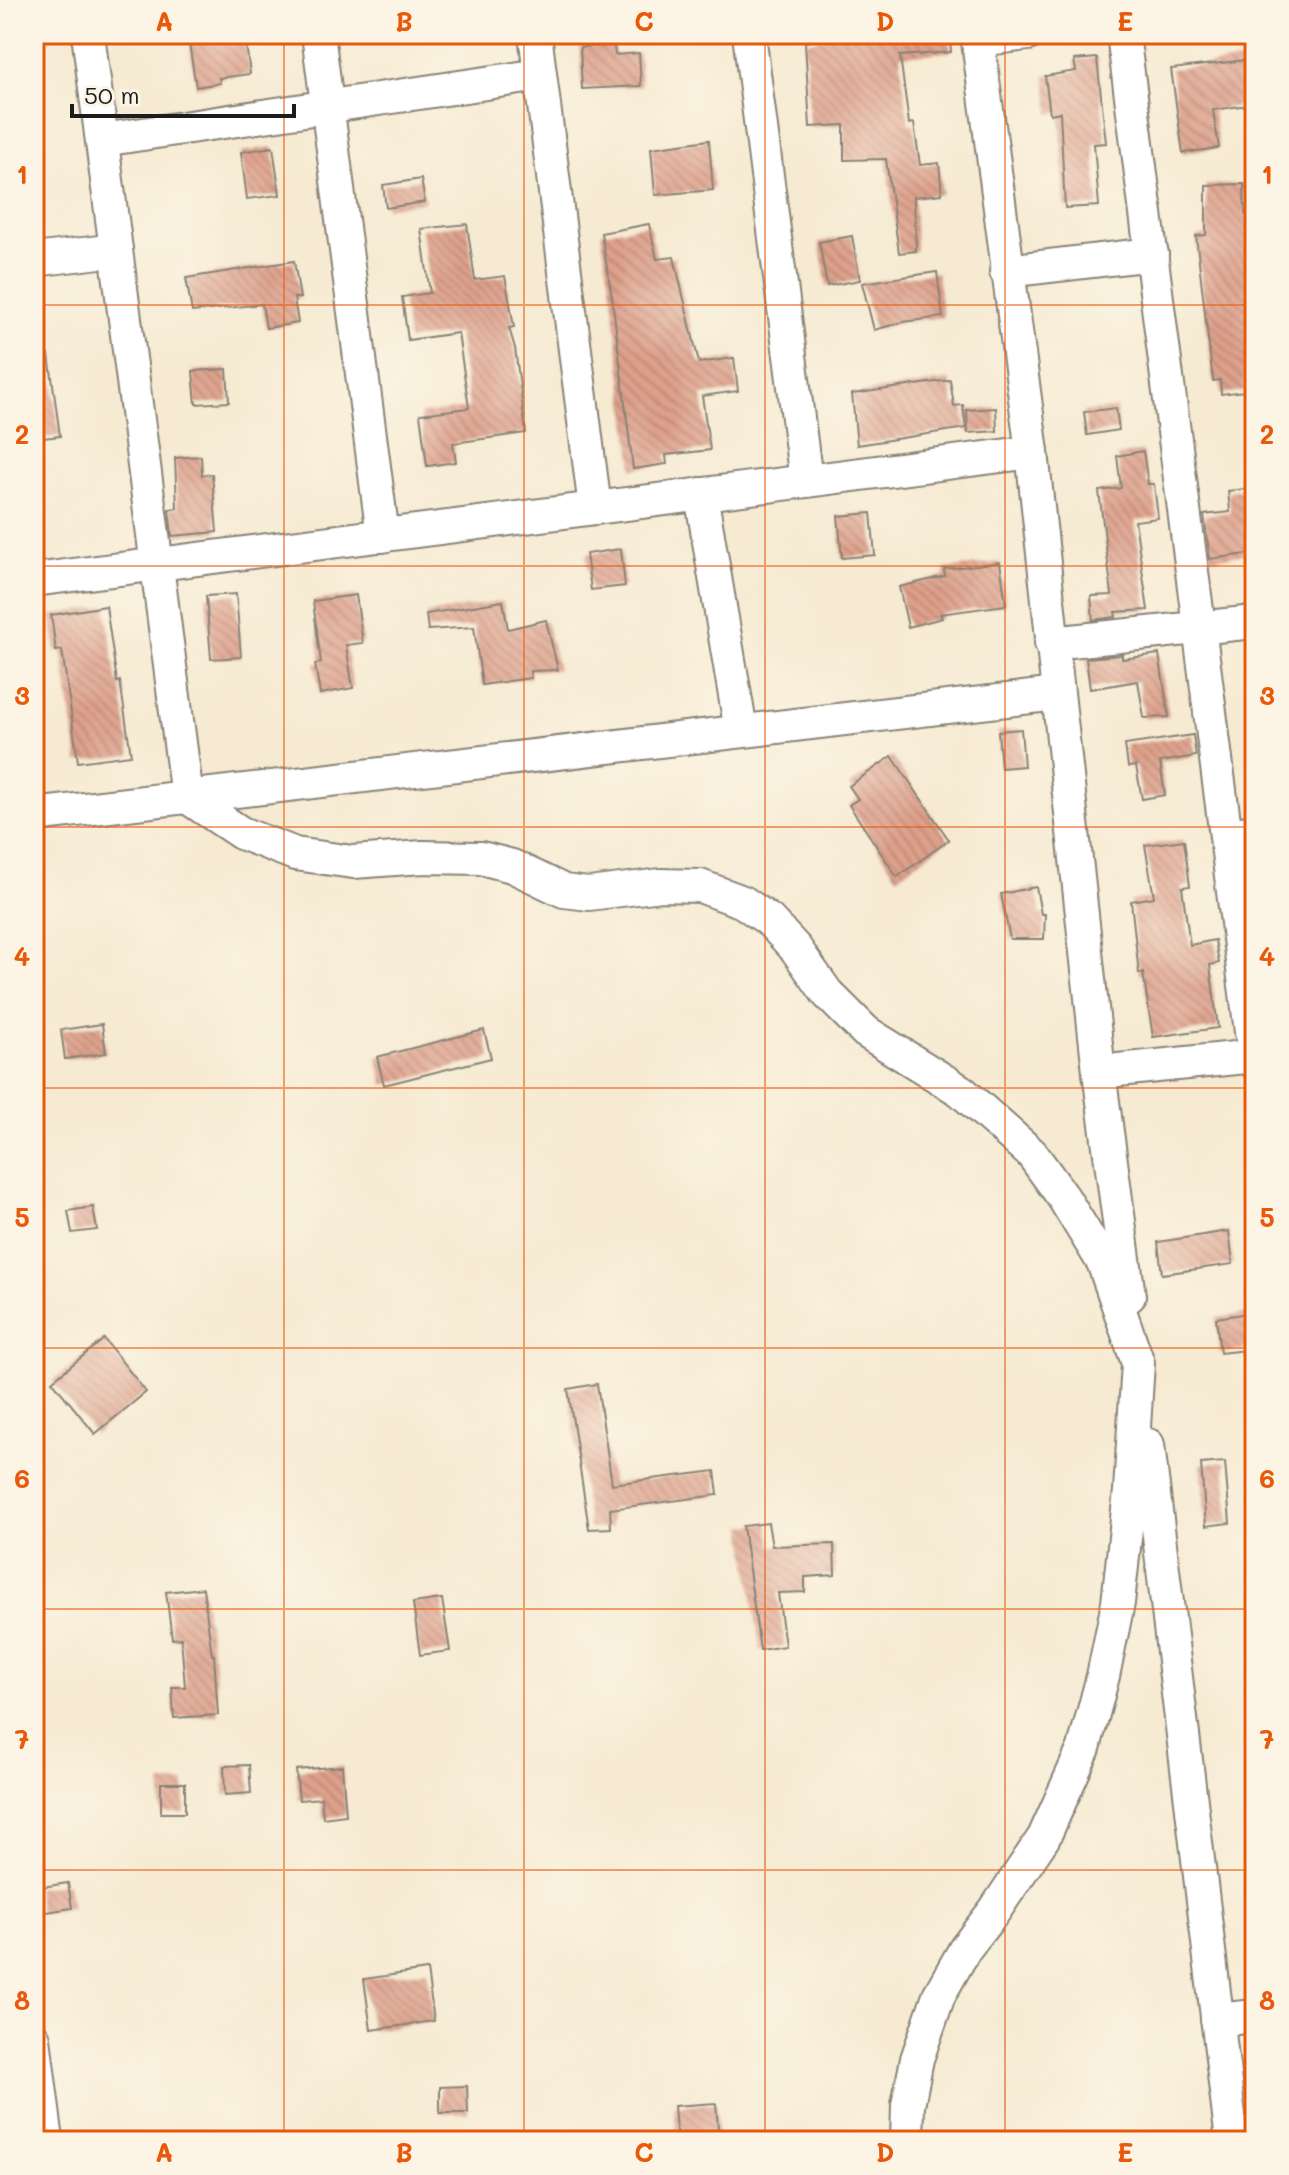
<svg xmlns="http://www.w3.org/2000/svg" width="1289" height="2175" font-family="Mali,sans-serif">
  <defs>
    <pattern id="building-back-hatch" width="6" height="6" patternUnits="userSpaceOnUse" patternTransform="scale(2)"><rect width="6" height="6" fill="#dda08b"/><path d="M-1 5l2 2M0 0l6 6M5-1l2 2" fill="none" stroke="#bd8977"/></pattern>
  </defs>
  <rect width="100%" height="100%" fill="#fcf5e5"/>
  <filter id="ink" filterUnits="userSpaceOnUse"><feTurbulence type="fractalNoise" baseFrequency=".0125" numOctaves="2"/><feDisplacementMap in="SourceGraphic" scale="16" xChannelSelector="R" yChannelSelector="G"/><feConvolveMatrix kernelMatrix="1 2 1 2 8 2 1 2 1" color-interpolation-filters="sRGB"/></filter>
  <filter id="wash" filterUnits="userSpaceOnUse"><feTurbulence type="fractalNoise" baseFrequency=".006" numOctaves="4" result="noise"/><feDisplacementMap in="SourceGraphic" scale="32" xChannelSelector="R" yChannelSelector="G"/><feGaussianBlur stdDeviation="1.8" result="paint"/><feColorMatrix in="noise" values="0 0 0 0 0 0 0 0 0 0 0 0 0 0 0 0 0 1.4 0 .05"/><feComposite in="paint" operator="in"/></filter>
  <g filter="url(#wash)">
    <rect width="100%" height="100%" fill="#f6ead2"/>
    <g id="blocks">
      <!-- building -->
      <g fill="url(#building-back-hatch)">
        <path d="M830,34H950L951,52L900,56L909,124L914,123L920,165L939,163L942,194L914,197L916,251L899,253L886,159L844,160V125L810,127L805,42L830,37Z"/>
        <path d="M245,36L250,74L219,78L220,83L196,87L189,43Z"/>
        <path d="M614,45L615,55L639,53L641,86L582,89L580,47Z"/>
        <path d="M1097,58L1106,143L1094,144L1099,206L1065,208L1060,112L1050,114L1045,76L1076,71L1074,60Z"/>
        <path d="M1255,59V104L1213,110L1219,148L1183,153L1171,69Z"/>
        <path d="M709,140L713,190L655,195L651,148Z"/>
        <path d="M273,147L280,195L247,199L241,152Z"/>
        <path d="M421,179L425,202L386,208L383,185Z"/>
        <path d="M1244,184L1245,214L1255,212V377L1244,378L1245,391L1221,394L1220,380L1213,381L1196,236L1206,235V185Z"/>
        <path d="M467,224L475,280L505,276L514,327L509,328L515,348L526,433L453,443L456,462L427,466L420,414L469,408L458,333L408,340L402,297L430,293L421,229Z"/>
        <path d="M649,224L657,259L674,257L699,363L734,358L738,391L702,396L710,450L666,455L667,464L633,469L612,297L601,233Z"/>
        <path d="M852,236L860,280L827,286L819,242Z"/>
        <path d="M294,261L300,298H294L298,323L266,328L262,304L192,312L186,278Z"/>
        <path d="M937,272L943,317L903,322L874,330L862,283Z"/>
        <path d="M49,355L60,436L34,439V356Z"/>
        <path d="M227,369L229,402L196,404L193,371Z"/>
        <path d="M950,380L954,406L963,405L966,428L857,445L852,394Z"/>
        <path d="M996,408L997,431L968,433L967,410Z"/>
        <path d="M1116,408L1119,430L1087,435L1084,412Z"/>
        <path d="M1143,451L1148,484H1154L1158,518L1135,521L1148,610L1115,612L1116,617L1093,620L1091,596L1112,595L1099,491L1121,488L1117,456Z"/>
        <path d="M201,456L202,475L212,474L217,532L172,536L169,509L177,508L175,458Z"/>
        <path d="M1255,488V553L1210,559L1204,515L1230,512L1228,491Z"/>
        <path d="M871,513L875,555L842,558L838,516Z"/>
        <path d="M621,549L625,586L591,590L586,554Z"/>
        <path d="M1000,562L1006,605L940,614L942,618L908,627L899,587L945,576L944,569Z"/>
        <path d="M236,594L241,657L211,659L206,596Z"/>
        <path d="M356,595L363,643L346,645L353,688L320,694L315,664L321,663L313,601Z"/>
        <path d="M503,601L508,629L546,620L558,670L530,671L531,678L482,685L474,627L428,630L426,614Z"/>
        <path d="M106,606L117,682L120,681L131,755L78,762L62,650L56,651L51,615Z"/>
        <path d="M1159,654L1169,717L1144,718L1138,681L1090,689L1086,658L1122,655V659Z"/>
        <path d="M1021,729L1024,766L1001,768L998,731Z"/>
        <path d="M1193,735L1196,756L1160,762L1165,795L1142,799L1136,766L1128,767L1125,745Z"/>
        <path d="M892,756L949,840L897,877L849,805L858,799L849,786Z"/>
        <path d="M1184,840L1190,886L1182,887L1190,945L1215,940L1219,963L1210,965L1218,1028L1153,1037L1143,973L1139,974L1131,901L1154,897L1145,845Z"/>
        <path d="M1036,887L1041,914H1045L1044,939H1010L1001,894Z"/>
        <path d="M102,1024L106,1053L65,1059L61,1030Z"/>
        <path d="M484,1030L491,1058L384,1085L377,1057Z"/>
        <path d="M93,1207L97,1230L72,1233L68,1211Z"/>
        <path d="M1229,1231L1233,1264L1162,1274L1158,1242Z"/>
        <path d="M1255,1312V1349L1220,1353L1216,1318Z"/>
        <path d="M104,1339L146,1392L95,1434L52,1381Z"/>
        <path d="M597,1384L612,1484L715,1471L718,1495L610,1509L611,1528L589,1529L568,1389Z"/>
        <path d="M1225,1462L1230,1523L1206,1526L1201,1464Z"/>
        <path d="M768,1523L772,1546L834,1544L835,1575L805,1577V1592L778,1593L785,1646L760,1650L743,1526Z"/>
        <path d="M203,1588L212,1655H214L218,1715L174,1718L172,1687H185L181,1638L172,1639L166,1592Z"/>
        <path d="M442,1599L450,1651L420,1655L413,1603Z"/>
        <path d="M249,1765L251,1793L225,1795L224,1766Z"/>
        <path d="M342,1766L346,1815L323,1818L321,1798L299,1800L296,1770Z"/>
        <rect x="161" y="1783" width="24" height="30"/>
        <path d="M68,1883L72,1908L40,1913L36,1888Z"/>
        <path d="M427,1970L434,2021L371,2030L364,1979Z"/>
        <path d="M467,2086L468,2113H440V2087Z"/>
        <path d="M716,2103L719,2141H677L674,2106Z"/>
      </g>
    </g>
  </g>
  <g filter="url(#ink)">
    <use href="#blocks" fill-opacity="0" stroke="#898377" stroke-width="2"/>
    <g fill="none" stroke-linecap="round" stroke-linejoin="round">
      <!-- street casing -->
      <g stroke="#898377" stroke-width="36">
        <g id="street">
          <path d="M88,34L187,797L241,833L295,854L353,862L423,857L481,858L512,866L564,891L589,894L661,885L700,886L743,902L769,920L796,949L827,993L866,1032L961,1091L1032,1154L1063,1197L1103,1262L1138,1363L1130,1491L1118,1603L1103,1676L1084,1748L1044,1837L995,1910L965,1949L939,1995L917,2059L908,2105L907,2141"/>
          <path d="M318,34L383,536"/>
          <path d="M535,34L595,508"/>
          <path d="M749,34L806,481"/>
          <path d="M977,34L1032,452L1099,1072L1129,1296"/>
          <path d="M1123,34L1255,1063"/>
          <path d="M978,40L1028,34"/>
          <path d="M102,140L540,75"/>
          <path d="M34,260L116,250"/>
          <path d="M1006,271L1152,254"/>
          <path d="M701,494L741,731"/>
          <path d="M34,580L1032,452"/>
          <path d="M1051,643L1255,622"/>
          <path d="M34,815L1057,694"/>
          <path d="M1226,835L1255,831"/>
          <path d="M1099,1072L1255,1056"/>
          <path d="M1148,1445L1232,2141"/>
          <path d="M1217,2020L1255,2016"/>
          <path d="M34,2039L47,2141"/>
        </g>
      </g>
      <!-- street -->
      <use href="#street" stroke="#fff" stroke-width="32"/>
    </g>
  </g>
  <!-- grid -->
  <path fill="none" stroke="#e8590c" stroke-width="2" stroke-opacity="0.55" d="M284,34V2141M524,34V2141M765,34V2141M1005,34V2141M34,305H1255M34,566H1255M34,827H1255M34,1088H1255M34,1348H1255M34,1609H1255M34,1870H1255"/>
  <!-- margin -->
  <rect width="1289" height="2175" fill="none" stroke="#fcf5e5" stroke-width="88"/>
  <!-- scale -->
  <path d="M72 104v12h222v-12" fill="none" stroke="#1c1c1c" stroke-width="4"/>
  <text x="84" y="104" font-size="24" fill="#1c1c1c" stroke="#fcf5e5" stroke-width="6" paint-order="stroke">50 m</text>
  <rect x="44" y="44" width="1201" height="2087" fill="none" stroke="#e8590c" stroke-width="3"/>
  <g font-size="26" text-anchor="middle" font-weight="bold" fill="#e8590c">
    <text x="164" y="31">A</text>
    <text x="404" y="31">B</text>
    <text x="644" y="31">C</text>
    <text x="885" y="31">D</text>
    <text x="1125" y="31">E</text>
    <text x="22" y="184">1</text>
    <text x="1267" y="184">1</text>
    <text x="22" y="444">2</text>
    <text x="1267" y="444">2</text>
    <text x="22" y="705">3</text>
    <text x="1267" y="705">3</text>
    <text x="22" y="966">4</text>
    <text x="1267" y="966">4</text>
    <text x="22" y="1227">5</text>
    <text x="1267" y="1227">5</text>
    <text x="22" y="1488">6</text>
    <text x="1267" y="1488">6</text>
    <text x="22" y="1749">7</text>
    <text x="1267" y="1749">7</text>
    <text x="22" y="2010">8</text>
    <text x="1267" y="2010">8</text>
    <text x="164" y="2162">A</text>
    <text x="404" y="2162">B</text>
    <text x="644" y="2162">C</text>
    <text x="885" y="2162">D</text>
    <text x="1125" y="2162">E</text>
  </g>
</svg>
